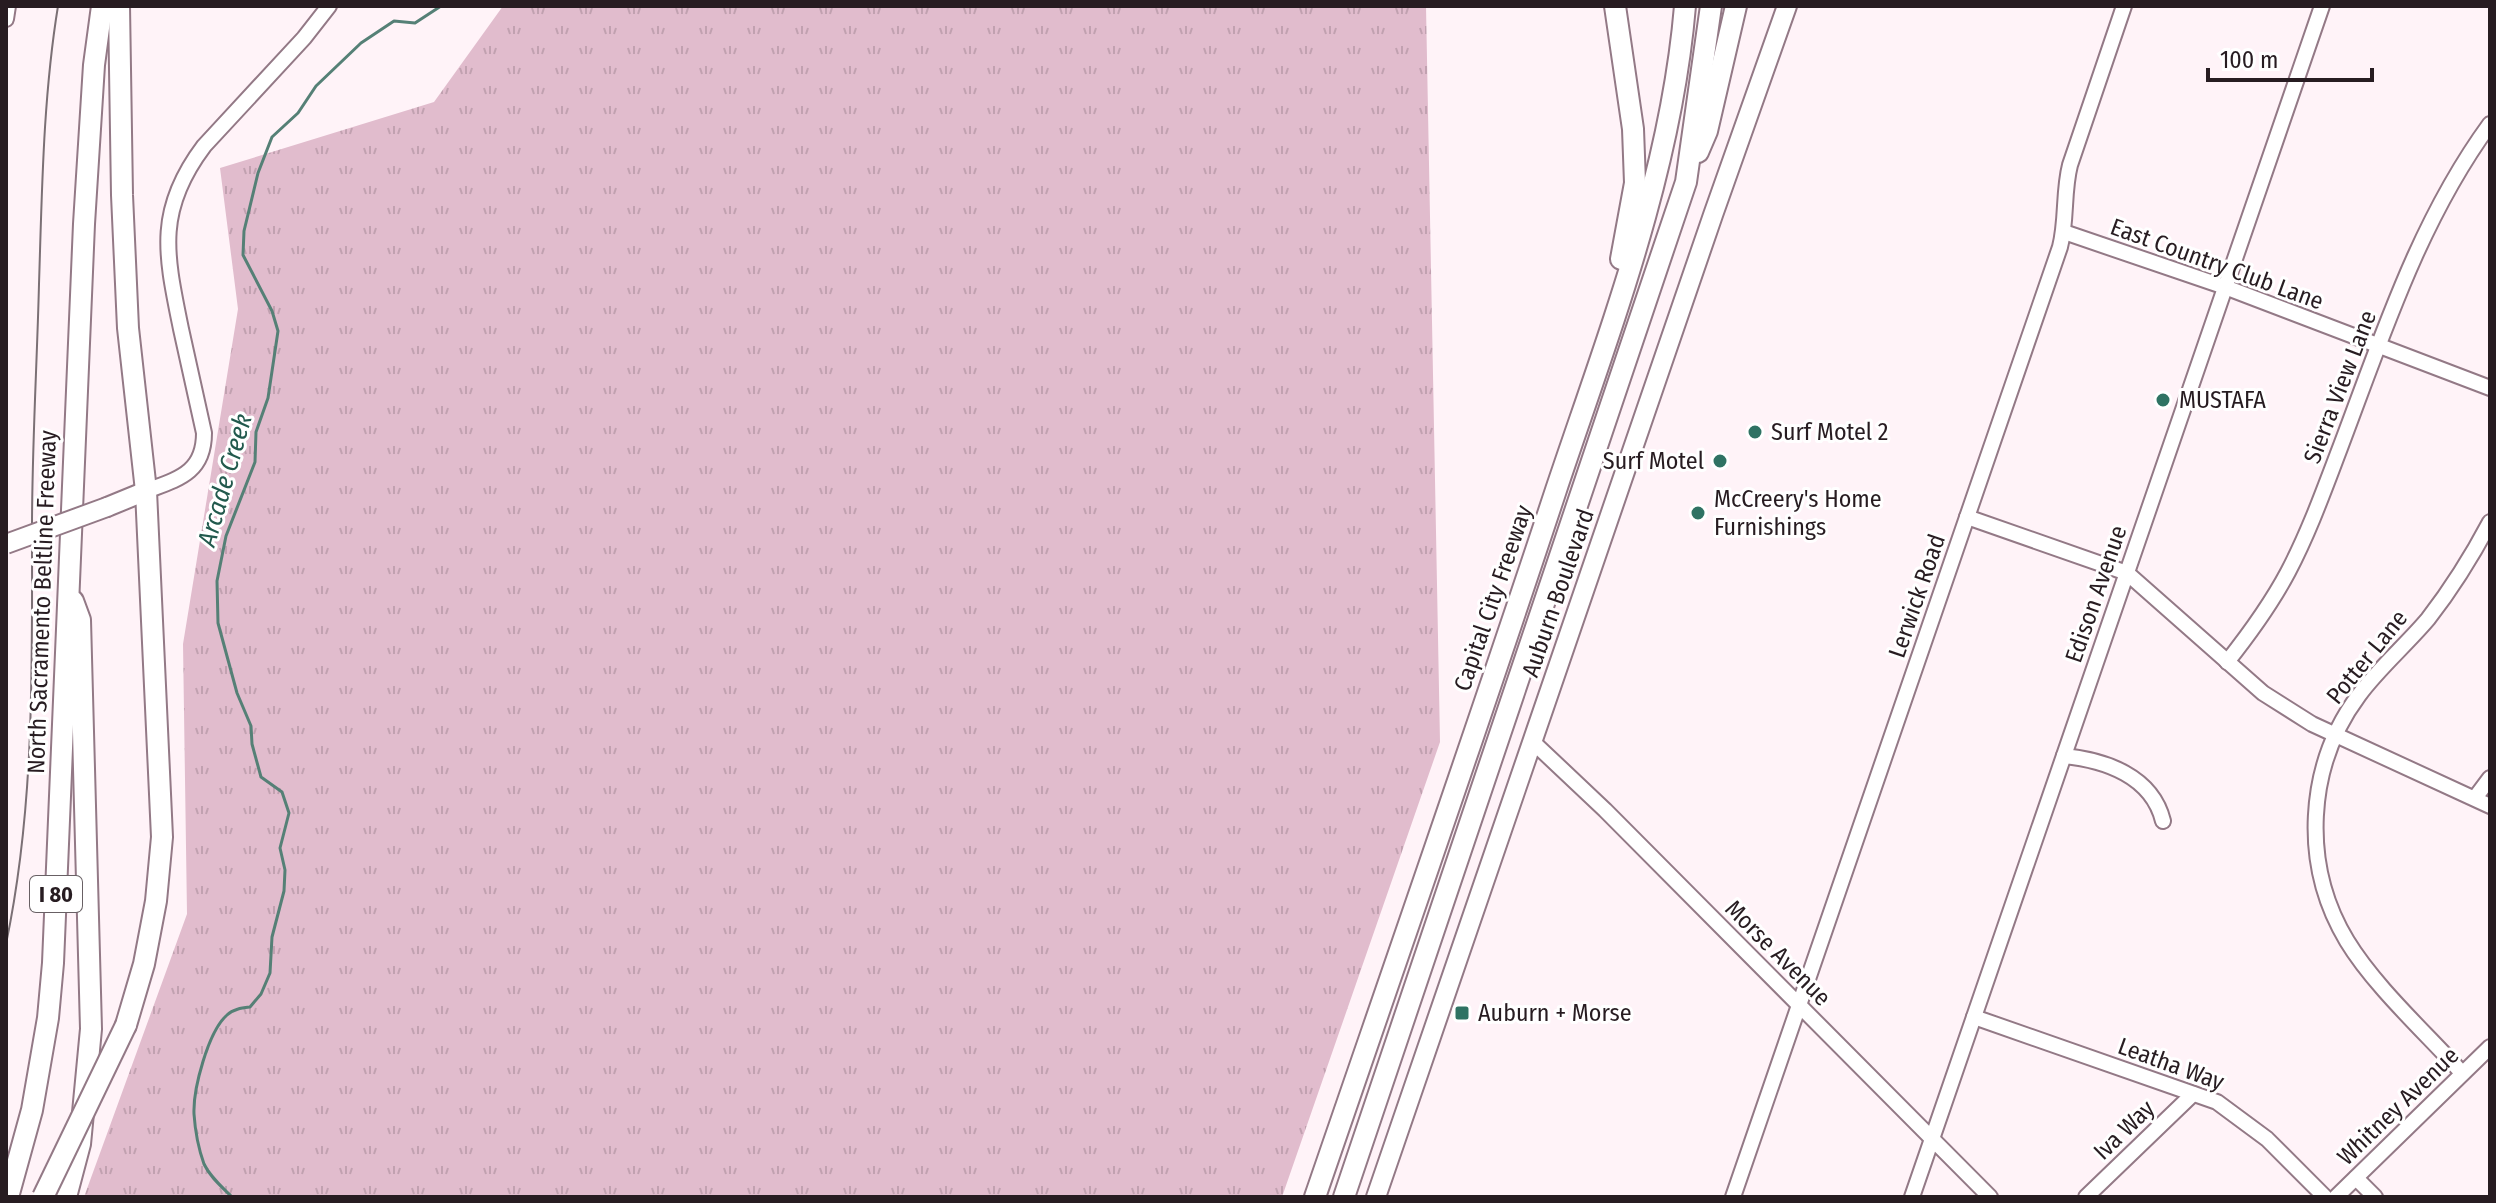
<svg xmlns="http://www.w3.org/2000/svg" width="2496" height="1203" font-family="'Fira Sans Condensed',sans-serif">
  <defs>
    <pattern id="grass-tufts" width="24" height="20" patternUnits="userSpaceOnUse" patternTransform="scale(2)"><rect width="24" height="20" fill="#e1bccd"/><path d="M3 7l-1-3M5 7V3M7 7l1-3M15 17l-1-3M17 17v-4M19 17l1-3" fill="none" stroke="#c1a1b0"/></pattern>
  </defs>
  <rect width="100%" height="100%" fill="#fff3f8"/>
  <!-- grass -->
  <path fill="url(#grass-tufts)" d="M503,6H1426L1440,742L1282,1197H84L187,914L183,644L238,309L220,168L434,102Z"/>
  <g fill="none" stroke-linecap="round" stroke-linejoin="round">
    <!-- stream -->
    <path stroke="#558076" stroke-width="3" d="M232,1197C222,1187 210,1177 204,1164C199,1150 195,1129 194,1114C193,1089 208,1032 227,1015C233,1009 242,1008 250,1007L261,994L270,973L272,937L284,891L285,870L280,848L289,813L282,792L261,777L252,744L251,726L237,693L218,623L217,581L226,536L255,462L256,432L268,398L278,331L272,311L243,255L244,231L258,173L272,137L298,113L316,86L361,43L394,21L415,23L441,6"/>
    <!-- minor casing -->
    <g stroke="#937986" stroke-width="18">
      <g id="minor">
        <path d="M6,19L8,6"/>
        <path d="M2064,232L2225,287L2490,388"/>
        <path d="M146,491C178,479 204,473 204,433C196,398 189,364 181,329C166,255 155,211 204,146L304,38L329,6"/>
        <path d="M1967,517L2127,573L2263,693L2312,724L2490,806"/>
        <path d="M2227,662C2250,633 2271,604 2288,572C2309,532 2324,490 2340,448C2382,337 2419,221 2490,124"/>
        <path d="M1533,742L1605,810L1990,1197"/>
        <path d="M2064,756C2105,760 2152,776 2163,821"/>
        <path d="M2475,798L2490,778"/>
        <path d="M1974,1017L2217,1102L2267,1139L2325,1197"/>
        <path d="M2462,1073C2426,1033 2375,987 2347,941C2301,865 2306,766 2359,695C2379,668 2406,645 2428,619C2452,588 2472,556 2490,522"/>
        <path d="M2356,1178L2375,1197"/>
        <path d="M1733,1197L2060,247C2067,220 2063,192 2070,165L2124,6"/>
        <path d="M1912,1197L2322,6"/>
        <path d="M2086,1197L2193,1094"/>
        <path d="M2336,1197L2490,1047"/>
      </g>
    </g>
    <!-- major casing -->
    <g stroke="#937986" stroke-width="22">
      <g id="major">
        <path d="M107,507L146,491"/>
        <path d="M1376,1197L1713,215L1787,6"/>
      </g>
    </g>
    <!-- highway casing -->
    <g stroke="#937986" stroke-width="24">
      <g id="highway">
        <path d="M119,6L122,195L128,328L146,491L162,837L156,901L144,964L126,1025"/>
        <path d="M1615,6L1633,129L1635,183L1621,259"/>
        <path d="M1698,152L1707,131L1736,6"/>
        <path d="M8,1197L32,1110L48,1018L53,963L84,224L94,65L102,6"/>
        <path d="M66,1197L80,1144L91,1029L80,620L73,601"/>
        <path d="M1315,1197C1396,961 1478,726 1556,490C1609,332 1671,173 1685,6"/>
        <path d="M1344,1197L1686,182L1711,6"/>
      </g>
    </g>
    <!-- minor -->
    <use href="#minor" stroke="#fff" stroke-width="14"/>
    <!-- major -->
    <use href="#major" stroke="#fff" stroke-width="18"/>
    <!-- highway -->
    <use href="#highway" stroke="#fff" stroke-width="20"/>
    <!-- tram -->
    <path stroke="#7b7075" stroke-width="2" d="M6,944C35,806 32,667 32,527C32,446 37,365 39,284C42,191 43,98 58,6"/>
    <!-- major-bridge casing -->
    <g stroke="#937986" stroke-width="22" stroke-linecap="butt">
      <path id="major-bridge" d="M6,544L107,507"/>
    </g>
    <!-- highway-bridge casing -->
    <g stroke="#937986" stroke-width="24" stroke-linecap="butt">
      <path id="highway-bridge" d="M43,1197L126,1025"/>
    </g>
    <!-- major-bridge -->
    <use href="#major-bridge" stroke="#fff" stroke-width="18"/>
    <!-- highway-bridge -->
    <use href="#highway-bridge" stroke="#fff" stroke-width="20"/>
  </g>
  <!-- markers -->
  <g fill="#2f7263" stroke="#fff" stroke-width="3">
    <circle cx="2163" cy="400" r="8"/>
    <circle cx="1755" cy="432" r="8"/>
    <circle cx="1720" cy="461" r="8"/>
    <circle cx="1698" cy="513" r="8"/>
    <rect x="1454" y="1005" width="16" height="16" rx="4"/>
  </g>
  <g text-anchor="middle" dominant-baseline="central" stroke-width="6" stroke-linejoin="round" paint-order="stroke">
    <!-- shield labels -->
    <rect fill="#fff" stroke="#686064" stroke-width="2" x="30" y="876" width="52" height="36" rx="6"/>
    <g font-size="22" font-weight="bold" fill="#271c21">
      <text x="56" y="894">I 80</text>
    </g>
    <!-- street labels -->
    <g font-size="24" fill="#271c21" stroke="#fff">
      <text transform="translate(2217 264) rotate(20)">East Country Club Lane</text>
      <text transform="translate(2340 387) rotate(-69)">Sierra View Lane</text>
      <text transform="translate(1558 593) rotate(-71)">Auburn Boulevard</text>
      <text transform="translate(2096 594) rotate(-71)">Edison Avenue</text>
      <text transform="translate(1917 596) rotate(-71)">Lerwick Road</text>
      <text transform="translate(1493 598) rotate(-71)">Capital City Freeway</text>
      <text transform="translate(42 602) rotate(-88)">North Sacramento Beltline Freeway</text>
      <text transform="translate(2367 657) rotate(-51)">Potter Lane</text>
      <text transform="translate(1778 953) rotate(45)">Morse Avenue</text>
      <text transform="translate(2171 1064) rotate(20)">Leatha Way</text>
      <text transform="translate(2398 1106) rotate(-44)">Whitney Avenue</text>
      <text transform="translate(2124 1130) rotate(-44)">Iva Way</text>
    </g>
    <!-- poi labels -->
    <g font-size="24" fill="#271c21" stroke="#fff" text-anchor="start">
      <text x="2179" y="400">MUSTAFA</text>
      <text x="1771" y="432">Surf Motel 2</text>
      <text x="1704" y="461" text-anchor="end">Surf Motel</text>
      <text x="1714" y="499">McCreery's Home<tspan x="1714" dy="28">Furnishings</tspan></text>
      <text x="1478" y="1013">Auburn + Morse</text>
    </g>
    <!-- water labels -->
    <g font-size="26" font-style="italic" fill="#22594d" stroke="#fff">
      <text transform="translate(225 480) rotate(-74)">Arcade Creek</text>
    </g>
  </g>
  <!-- border -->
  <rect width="2496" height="1203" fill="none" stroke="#271c21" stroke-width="16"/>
  <!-- scale -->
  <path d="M2208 68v12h164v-12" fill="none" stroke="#271c21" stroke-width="4"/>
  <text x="2220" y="68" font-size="24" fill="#271c21" stroke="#ffffff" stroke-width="6" paint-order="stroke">100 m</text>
</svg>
